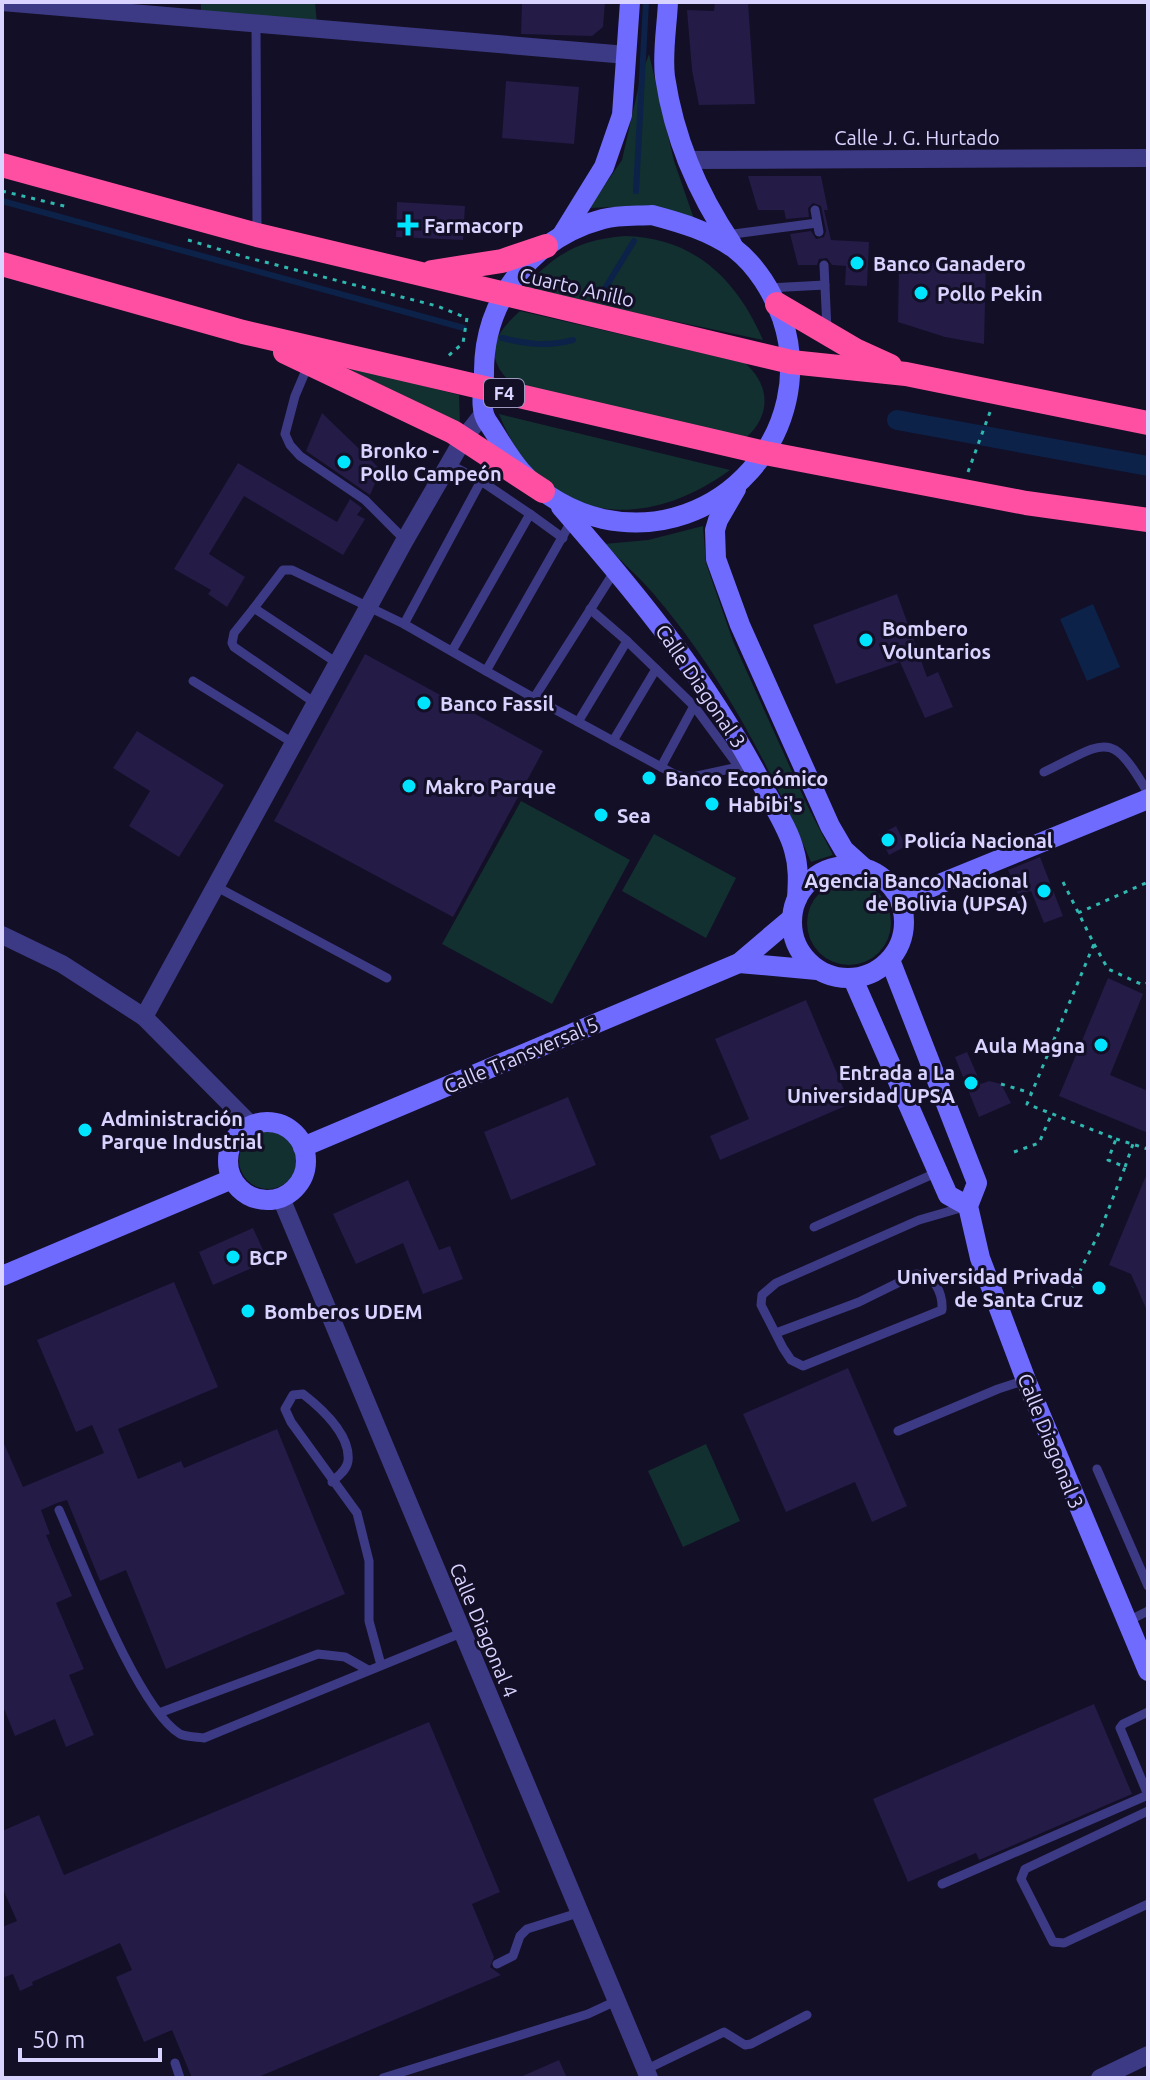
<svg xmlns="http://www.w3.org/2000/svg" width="1150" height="2080" font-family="Ubuntu,sans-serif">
  <rect width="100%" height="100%" fill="#130f26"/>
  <!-- green -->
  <g fill="#12302f">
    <path d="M201,2H315L317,23L201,13Z"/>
    <path d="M649,54L674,161L694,219C660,204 625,207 589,208L622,160L641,76Z"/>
    <path d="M625,236C695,238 736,279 763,340L522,289C555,255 576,240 625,236Z"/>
    <path d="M520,311L745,363C772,387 771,418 742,441L513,385C483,357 492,336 520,311Z"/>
    <path d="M339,364L459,395L460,424Z"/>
    <path d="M499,414L730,470C641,535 542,523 499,414Z"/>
    <path d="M703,526L706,563L733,641L808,807L833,855L811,862C770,766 720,671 652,592C637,575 620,560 604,544L648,540Z"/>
    <path d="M521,801L630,860L552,1004L442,944Z"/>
    <path d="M654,834L736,878L706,938L622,891Z"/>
    <circle cx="849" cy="923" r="42"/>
    <circle cx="268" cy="1160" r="29"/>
    <path d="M706,1444L740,1521L683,1547L648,1471Z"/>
  </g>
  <!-- water -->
  <path fill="#0c2248" d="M1093,604L1120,667L1087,681L1060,619Z"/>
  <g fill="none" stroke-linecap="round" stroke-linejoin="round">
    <!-- stream -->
    <g stroke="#0c2248" stroke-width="6">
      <path d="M636,191L646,2"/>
      <path d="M2,201L464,328"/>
      <path d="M604,290L634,241"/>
      <path d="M502,338C527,344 547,347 573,340"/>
    </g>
    <!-- canal -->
    <path stroke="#0c2248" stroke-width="20" d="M897,420L1148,466"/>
  </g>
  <!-- building -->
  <g fill="#241b47">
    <path d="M522,2H605L603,27L592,36L521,34Z"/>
    <path d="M715,2H748L755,104L699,105L692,70L687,10L714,11Z"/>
    <path d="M506,81L579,87L574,144L502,138Z"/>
    <path d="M748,176H821L828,210H824L831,240L869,242L867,286L845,285L846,266L832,265L827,258L819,259L817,265H798L790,234L811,231L816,239L824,237L826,231L821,206L813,203L808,208L809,217L786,219L784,210H758Z"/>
    <path d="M397,202L465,206L463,240L396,237Z"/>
    <path d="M899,263H986L984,344L945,337L898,322Z"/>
    <path d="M322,413L381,470L370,495L306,451Z"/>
    <path d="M238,463L337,522L350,499L362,508L357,515L365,519L343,555L244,496L209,554L245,577L227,607L208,594L211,590L174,569Z"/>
    <path d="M897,594L927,677L938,672L953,707L925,718L900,662L836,684L813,625Z"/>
    <path d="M365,654L543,751L453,917L274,821Z"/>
    <path d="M137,731L224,785L179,857L129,826L150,791L113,768Z"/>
    <path d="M896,826L906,846L889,855L879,835Z"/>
    <path d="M1040,857L1063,916L1044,923L1031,891L1018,894L1008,870Z"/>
    <path d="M1108,978L1143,994L1110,1075L1148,1091V1133L1059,1096Z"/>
    <path d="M806,1000L850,1104L720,1160L710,1136L749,1119L715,1039Z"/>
    <path d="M967,1052L981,1084L989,1081L1001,1084L1011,1103L979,1117L955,1057Z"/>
    <path d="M568,1097L596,1165L511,1200L484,1132Z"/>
    <path d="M1148,1171V1313L1131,1274L1109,1265Z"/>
    <path d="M408,1180L439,1250L450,1246L463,1279L423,1294L403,1243L356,1264L333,1214Z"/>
    <path d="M253,1228L268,1261L213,1285L199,1252Z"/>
    <path d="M174,1282L218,1387L118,1429L138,1479L181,1461L184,1468L277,1429L345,1594L166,1669L126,1570L100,1581L67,1500L57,1503L41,1510L50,1534L46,1535L72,1596L56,1603L84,1669L69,1675L94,1735L66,1747L55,1719L15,1736L2,1704V1439L23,1487L104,1453L92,1425L76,1432L37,1340Z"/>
    <path d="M848,1368L907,1506L872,1522L855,1482L786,1512L743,1414Z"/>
    <path d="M1094,1704L1132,1794L979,1860L976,1853L908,1882L873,1799Z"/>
    <path d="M429,1722L500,1892L472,1904L494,1957L490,1967L501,1975L256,2078H192L172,2030L144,2042L116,1977L132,1970L120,1943L32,1982L33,1985L20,1991L13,1974L2,1978V1927L17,1921L2,1887V1831L39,1815L64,1875Z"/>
    <path d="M559,2060L567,2078H518Z"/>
  </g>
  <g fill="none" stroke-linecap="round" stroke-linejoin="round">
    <!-- path -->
    <g stroke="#2fb8b0" stroke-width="3" stroke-dasharray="4 6" stroke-linecap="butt">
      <path d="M2,191L68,207"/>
      <path d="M188,240L245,257L437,306L467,318L463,343L447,357"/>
      <path d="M968,472L990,412"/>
      <path d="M1063,882L1094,944L1027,1104L1116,1139L1108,1160L1125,1167L1100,1231L1072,1287"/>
      <path d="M1078,913L1148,882"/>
      <path d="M1094,944L1108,969L1143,985L1148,983"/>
      <path d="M1001,1084L1031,1093"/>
      <path d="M1116,1139L1148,1149"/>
      <path d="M1014,1152L1039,1143L1052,1113"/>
      <path d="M1125,1167L1133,1144"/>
    </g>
    <!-- lane -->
    <g stroke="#3d3a85" stroke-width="9">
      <path d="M256,23L257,232"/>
      <path d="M815,210L819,232"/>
      <path d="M726,235L817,223"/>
      <path d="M824,265L827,330"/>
      <path d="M768,288L825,285"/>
      <path d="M309,363L295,396L285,434L290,445L300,456L365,500L405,540"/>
      <path d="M449,464L481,481"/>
      <path d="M530,514L563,538"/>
      <path d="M254,608L283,570H292L404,624L486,671L572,520"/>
      <path d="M404,624L481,481L530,514L452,651"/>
      <path d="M656,669L694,706L661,767"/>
      <path d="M486,671L534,698L616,569"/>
      <path d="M193,681L293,743"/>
      <path d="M534,698L674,774L688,778L752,764"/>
      <path d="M315,703L234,647L232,643L234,633L254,608L337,663"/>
      <path d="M694,706L739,767"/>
      <path d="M578,722L627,641L590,609"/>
      <path d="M613,741L656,669L627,641"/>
      <path d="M1044,772C1105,743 1110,727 1148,793"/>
      <path d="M215,886L387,978"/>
      <path d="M814,1227L938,1172"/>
      <path d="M776,1333L859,1302L916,1274C934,1274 943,1293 942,1310L803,1366L791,1360L783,1348L761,1305L762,1295L776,1283L919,1220L964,1207"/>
      <path d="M898,1431L998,1389L1026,1380"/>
      <path d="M1097,1469L1148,1586"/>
      <path d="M332,1482C338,1476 347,1470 348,1461C351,1435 321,1408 303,1394L293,1395L285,1409L291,1422L357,1513L369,1561V1621L381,1665"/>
      <path d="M59,1510C81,1559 138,1709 180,1734C186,1737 197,1737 204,1738L461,1633"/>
      <path d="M1126,1622L1148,1611"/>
      <path d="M159,1713L318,1654L345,1657L368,1670"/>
      <path d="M1148,1795L1120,1728L1123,1724L1148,1712"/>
      <path d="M1148,1811L1025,1869L1021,1879L1053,1942L1064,1943L1148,1904"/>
      <path d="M942,1884L1148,1795"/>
      <path d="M497,1964L513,1956L520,1936L527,1929L578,1913"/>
      <path d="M175,2063L180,2078"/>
      <path d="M645,2070L724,2032L745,2045L751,2044L807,2015"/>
      <path d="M383,2078L588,2014L616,2001"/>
    </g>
    <!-- street -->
    <g stroke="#3d3a85" stroke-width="18">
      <path d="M2,2L627,55"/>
      <path d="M686,160L1148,158"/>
      <path d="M2,935L62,964L144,1017L251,1125"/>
      <path d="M144,1017L405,540L464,438L483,414"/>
      <path d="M281,1198L649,2078"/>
      <path d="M1100,2078L1148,2055"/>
    </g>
    <!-- secondary -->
    <g stroke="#6f6bff" stroke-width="20">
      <path d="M668,2C667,26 662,53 665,77C674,137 698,194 732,244"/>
      <path d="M652,215C682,223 709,231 735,249C757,266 773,293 782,318C820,431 720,544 603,519C572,512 542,495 521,471C508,456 498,437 487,421C479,408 484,388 484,374C483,300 532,238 603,219C618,215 636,216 652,215Z"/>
      <path d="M562,235L604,167L622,115L630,2"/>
      <path d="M736,489L718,520L715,530L716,559L740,625L830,826L844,850L864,868"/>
      <path d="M561,507C638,595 712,685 765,790C775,809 789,830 794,850C799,867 798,882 797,899"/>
      <circle cx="848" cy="922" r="56"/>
      <path d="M900,900L1148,799"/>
      <path d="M890,960L977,1183L968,1206L980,1258L1026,1380L1148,1671"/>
      <path d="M739,963L817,970"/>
      <path d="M853,979L948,1195L968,1206"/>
      <circle cx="267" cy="1161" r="39"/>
      <path d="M303,1147L739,963L792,918"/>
      <path d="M2,1276L232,1179"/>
    </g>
    <!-- highway -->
    <g stroke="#ff4fa3" stroke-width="24">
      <path d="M2,165L257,235L791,362L906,374L1148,423"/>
      <path d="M2,264L243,332L765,453L1026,503L1148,520"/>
      <path d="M432,272L502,261L546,246"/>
      <path d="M777,304L857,351L890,366"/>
      <path d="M285,352L453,432L543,491"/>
    </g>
  </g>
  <!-- markers -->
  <g fill="#00e5ff" stroke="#130f26" stroke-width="3">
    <path d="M404 213h8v8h8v8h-8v8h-8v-8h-8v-8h8z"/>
    <circle cx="857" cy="263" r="8"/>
    <circle cx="921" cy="293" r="8"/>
    <circle cx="344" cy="462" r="8"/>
    <circle cx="866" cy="640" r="8"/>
    <circle cx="424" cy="703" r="8"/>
    <circle cx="649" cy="778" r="8"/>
    <circle cx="409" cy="786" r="8"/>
    <circle cx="712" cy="804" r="8"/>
    <circle cx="601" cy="815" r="8"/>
    <circle cx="888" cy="840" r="8"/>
    <circle cx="1044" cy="891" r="8"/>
    <circle cx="1101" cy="1045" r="8"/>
    <circle cx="971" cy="1083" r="8"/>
    <circle cx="85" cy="1130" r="8"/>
    <circle cx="233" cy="1257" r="8"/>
    <circle cx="1099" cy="1288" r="8"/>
    <circle cx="248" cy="1311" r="8"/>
  </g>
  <g text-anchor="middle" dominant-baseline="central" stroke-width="6" stroke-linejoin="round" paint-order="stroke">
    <!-- shield labels -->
    <rect fill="#130f26" stroke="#9e99be" stroke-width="2" x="484" y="379" width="40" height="28" rx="6"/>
    <g font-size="18" font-weight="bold" fill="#d9d4ff">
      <text x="504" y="393">F4</text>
    </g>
    <!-- street labels -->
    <g font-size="20" fill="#d9d4ff" stroke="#130f26">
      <text x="917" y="137">Calle J. G. Hurtado</text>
      <text transform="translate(577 287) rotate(13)">Cuarto Anillo</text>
      <text transform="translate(701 686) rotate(56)">Calle Diagonal 3</text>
      <text transform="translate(521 1055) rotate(-23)">Calle Transversal 5</text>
      <text transform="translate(1051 1441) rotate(68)">Calle Diagonal 3</text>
      <text transform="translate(484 1630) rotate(67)">Calle Diagonal 4</text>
    </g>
    <!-- poi labels -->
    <g font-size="20" font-weight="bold" fill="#d9d4ff" stroke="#130f26" text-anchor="start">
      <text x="424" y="225">Farmacorp</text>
      <text x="873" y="263">Banco Ganadero</text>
      <text x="937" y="293">Pollo Pekin</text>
      <text x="360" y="450">Bronko -<tspan x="360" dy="23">Pollo Campeón</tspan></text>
      <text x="882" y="628">Bombero<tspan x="882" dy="23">Voluntarios</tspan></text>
      <text x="440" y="703">Banco Fassil</text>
      <text x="665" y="778">Banco Económico</text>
      <text x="425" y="786">Makro Parque</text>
      <text x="728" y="804">Habibi's</text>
      <text x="617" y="815">Sea</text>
      <text x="904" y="840">Policía Nacional</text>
      <text x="1028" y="880" text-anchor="end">Agencia Banco Nacional<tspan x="1028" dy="23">de Bolivia (UPSA)</tspan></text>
      <text x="1085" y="1045" text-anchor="end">Aula Magna</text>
      <text x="955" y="1072" text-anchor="end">Entrada a La<tspan x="955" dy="23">Universidad UPSA</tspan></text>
      <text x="101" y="1118">Administración<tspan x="101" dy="23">Parque Industrial</tspan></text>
      <text x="249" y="1257">BCP</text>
      <text x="1083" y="1276" text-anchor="end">Universidad Privada<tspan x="1083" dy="23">de Santa Cruz</tspan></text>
      <text x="264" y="1311">Bomberos UDEM</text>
    </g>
  </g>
  <!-- border -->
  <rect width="1150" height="2080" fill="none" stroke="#d9d4ff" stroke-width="8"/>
  <!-- scale -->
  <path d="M20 2048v12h140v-12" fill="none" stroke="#d9d4ff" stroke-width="4"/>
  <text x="32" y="2048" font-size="24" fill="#d9d4ff" stroke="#130f26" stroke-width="6" paint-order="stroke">50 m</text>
</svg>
